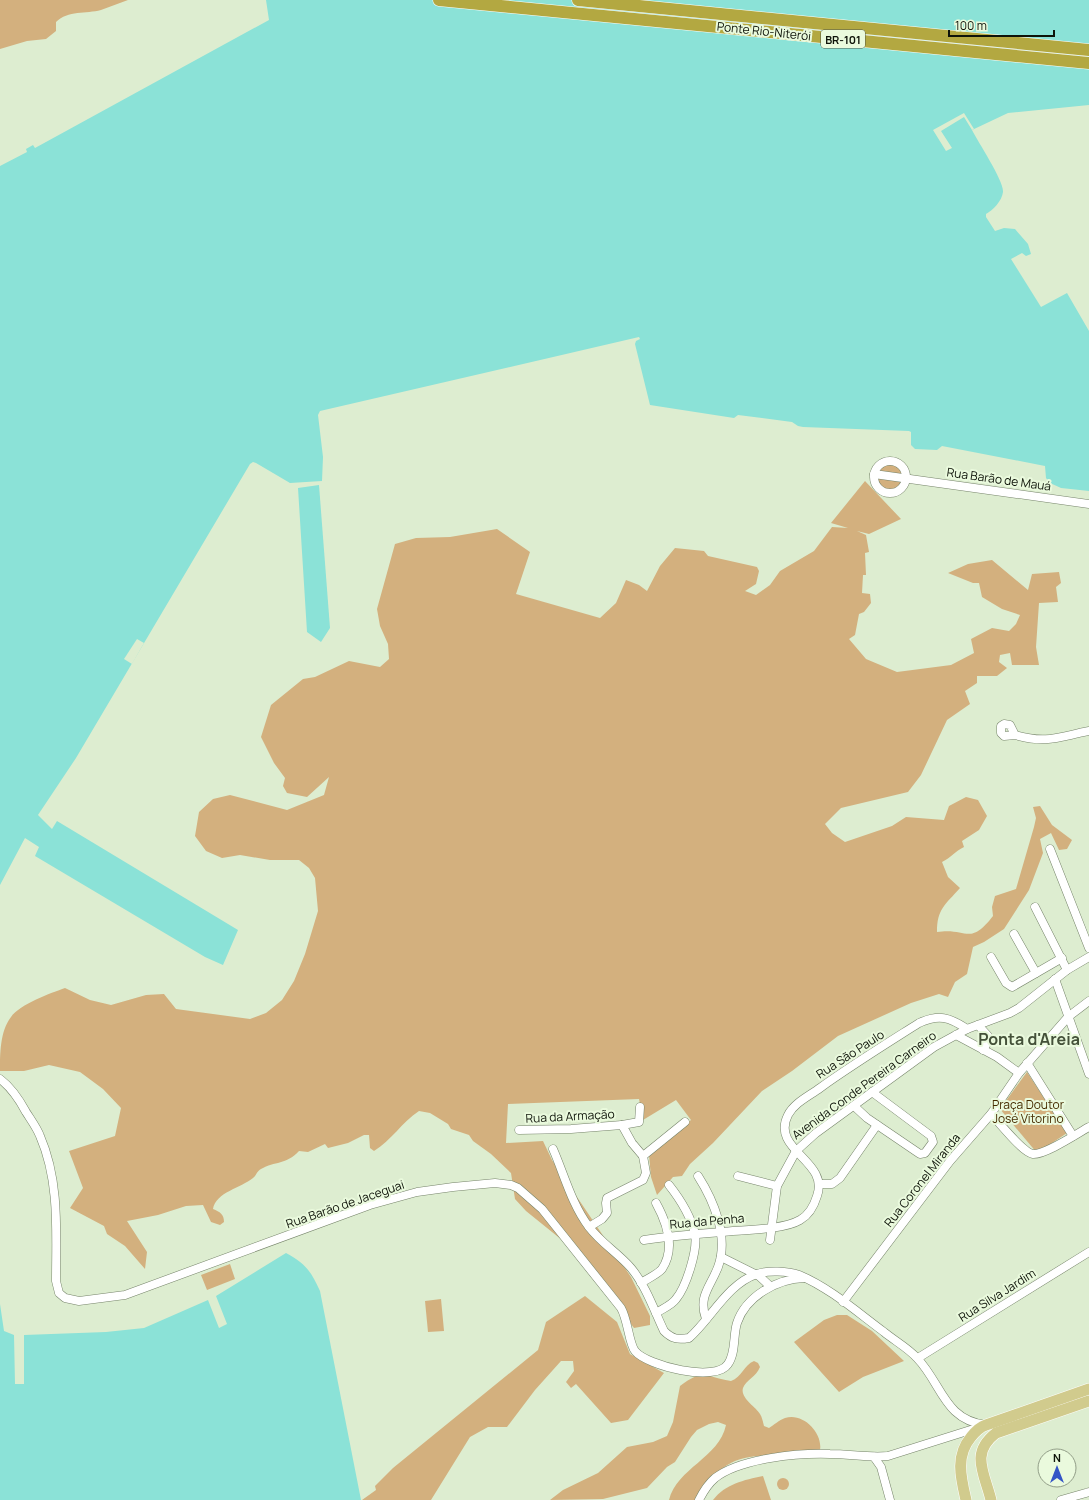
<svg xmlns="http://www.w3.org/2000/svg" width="1089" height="1500" font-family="Manrope,sans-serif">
  <rect width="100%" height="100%" fill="#ddedd0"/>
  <!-- green -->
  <g fill="#d3b07e">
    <path d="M0,0H128C119,3 110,7 101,10C86,14 68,10 56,22V31L46,39L27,41L0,49Z"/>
    <path d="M889,462C898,463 903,467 904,477L876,473L880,466Z"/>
    <path d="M876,476L904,479L900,487L891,490C883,489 876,485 876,476Z"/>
    <path d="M865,481L901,519L869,534L857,531L866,535L869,552L865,553L866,575H863L862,593L870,594L871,603L864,612L859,614L855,635L849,639L866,659L897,672L951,665L974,653L971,639L992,628L1009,631L1016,624L1020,615L1002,609L982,597L979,583H973L948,573L968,564L992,560L1028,590L1032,574L1059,572L1061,583L1056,587L1058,602L1039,603L1036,647L1039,665H1012L1010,653L1000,655L999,662L1007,668L997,676H977V683L965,691L970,704L947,720L921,775L908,792L841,808L825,824L832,833L845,842L892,826L906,817L944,820L949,806L966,797L978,800L987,816L979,830L962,841L964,847C955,851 951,858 942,862L948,877L960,888C945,905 937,909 937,932C967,927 969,947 993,916L992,907L995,896L1016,889L1034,827L1036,818L1033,807L1040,806L1052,825L1072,840L1067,849L1059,850L1051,833L1040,839L1043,853L1029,890L1004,929L984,942L973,947L967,974L955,982L948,997L939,994L911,1003L838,1036L792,1071L762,1091L713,1143L690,1164L682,1176L673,1177L657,1195L651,1177L649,1155L691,1120L676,1100L643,1120L639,1099L508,1104L506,1143L543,1141L552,1160L631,1277L650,1316V1325L634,1328L578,1253L526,1211L515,1199L511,1173L491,1154L473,1141L469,1135L451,1129L448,1124L430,1113L419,1111C402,1122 391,1141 374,1151L370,1148L369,1135H364L348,1143L328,1148L325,1144L308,1152L299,1151C286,1165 275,1161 261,1169C257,1171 256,1176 253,1178C241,1188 216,1192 213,1209C220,1212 224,1214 224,1222L220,1225L211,1222L203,1205L186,1206L158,1215L127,1221L147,1252L145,1269L125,1246L107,1234L104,1226L70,1208L83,1188L69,1151L115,1136L121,1108L103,1089L80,1072L49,1065L24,1071H0C0,1054 0,1031 11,1017C20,1004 51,993 65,988L90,1000L111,1005L146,995L164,994L176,1009L250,1019L266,1013L282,1000L294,981L305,954L318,911L315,878L309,868L299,860H270L240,855L222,858L206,851L195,836L199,812L213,799L230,795L287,810L324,795L329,777L307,797L287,793L283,786L285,778L274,763L261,737L271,705L303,679L315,677L349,661L380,667L389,659L388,644L380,626L377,609L395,544L416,538L450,537L497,529L530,552L516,594L600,618L616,603L626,580L639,585L647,591L660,566L675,548L704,551L708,556L757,567L759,571L756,584L745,591L756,595L770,585L780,571L814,551L832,527L848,528L831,523Z"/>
    <path d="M1027,1072L1067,1133L1037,1153L1000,1109Z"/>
    <path d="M230,1264L235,1279L207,1290L201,1275Z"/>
    <path d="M585,1296L617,1322L630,1354L664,1373L628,1420L611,1423L576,1384L571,1388L566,1382L574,1371L573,1361H561L535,1390L507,1427H488L470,1437L431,1500H362L376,1490L375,1486L393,1468L538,1350L546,1322Z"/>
    <path d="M441,1299L444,1331L428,1332L425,1301Z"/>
    <path d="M837,1315H847L872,1331L904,1361L863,1377L839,1392L794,1342L824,1320Z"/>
    <path d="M754,1361L758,1363L760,1367C756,1377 746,1380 743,1388C740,1398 756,1407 760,1414C762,1417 763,1422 764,1426L769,1428C774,1425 779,1420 785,1418C803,1412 823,1433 820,1450C811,1456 802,1455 791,1455C740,1455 725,1456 695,1500H669C677,1468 719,1458 726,1425L718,1422L709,1424L697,1430L691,1437L675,1462L667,1467L647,1488L603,1499L550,1500L563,1490L598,1473L627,1447L653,1442L667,1436L673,1422L680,1386C706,1367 703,1377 731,1381C742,1377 744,1365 754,1361Z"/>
    <path d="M763,1476L771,1500H713C725,1484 744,1480 763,1476Z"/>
    <circle cx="783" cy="1484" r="6"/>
  </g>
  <!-- water -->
  <g fill="#8be2d7">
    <path d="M266,0H1089V105L1008,113L972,130C978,142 1004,181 1003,192C1002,201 993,210 986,214V217L995,231L1004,228L1015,229L1028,244L1031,254L1026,256L1022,253L1011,259L1041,307L1067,293L1089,331V491L1061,488L1050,483L1046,478L1045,466L942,446L937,450L915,449L911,445V432L909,431L803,427L798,426L792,422L738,415L734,418L650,405L635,344L636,341L640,339L639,337L320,411L318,415L323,457L322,481L290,483L256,463L253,462L250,464L76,758L38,815L52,829L57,821L238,930L223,965L205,957L35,856L39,847L25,838L0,885V166L27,152L26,149L33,145L35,148L269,20Z"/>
    <path d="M319,485L330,628L321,642L307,632L298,488Z"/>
    <path d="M286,1253C305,1263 311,1271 320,1291L361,1500H0V1304L4,1331L14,1335L15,1384H24V1335L106,1332L144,1328L208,1300L219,1328L227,1324L216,1296Z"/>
  </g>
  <!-- pier -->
  <g fill="#ddedd0">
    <path d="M964,113L974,129L972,130L964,117L941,131L952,148L946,151L933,130Z"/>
    <path d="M137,639L144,643L132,664L124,659Z"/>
  </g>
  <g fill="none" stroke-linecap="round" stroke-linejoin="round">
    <!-- minor casing -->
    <g stroke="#76846a" stroke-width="9">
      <g id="minor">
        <circle cx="890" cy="477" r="16"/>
        <path d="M874,474L1089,504"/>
        <path d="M1015,735L1004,736L1001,733V726L1004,724L1010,725L1015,735C1047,744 1058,737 1089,731"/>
        <path d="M1050,849L1089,948"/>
        <path d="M1035,907L1067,970"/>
        <path d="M1014,934L1036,973"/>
        <path d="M991,957L1006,983L1012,987L1062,958"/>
        <path d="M1055,979L1089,1074"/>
        <path d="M978,1025L988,1036L989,1040L983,1050"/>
        <path d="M956,1035L997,1057L1019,1073"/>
        <path d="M1027,1063L1073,1136"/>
        <path d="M0,1079C12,1088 19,1099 26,1112C31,1120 37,1128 40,1136C60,1182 56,1233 56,1281L59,1293L65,1298L79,1301L125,1295L370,1205L417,1192L453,1187L495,1183L511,1185L518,1188L542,1209L621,1308C628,1320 629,1344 635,1351C647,1366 716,1383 728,1364C736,1353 733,1335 737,1323C746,1296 777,1279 804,1278"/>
        <path d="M854,1106L867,1118L917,1152L920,1154L925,1153L933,1142L931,1136L872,1092"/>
        <path d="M991,1114C1000,1123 1022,1152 1033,1154C1045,1155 1078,1133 1089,1127"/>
        <path d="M622,1125L639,1122L640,1107"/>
        <path d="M519,1130L571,1129L622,1125L632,1143L643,1156"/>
        <path d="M553,1149C564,1174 572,1205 589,1227C601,1243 618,1253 631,1268C646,1286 654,1310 664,1331C672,1339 678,1340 689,1338C711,1319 727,1284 757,1274C768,1270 788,1271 799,1275C830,1288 857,1312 884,1332C895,1341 908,1348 917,1358C942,1384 944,1420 986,1425"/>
        <path d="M698,1176C714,1201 729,1237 718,1267C710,1288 698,1296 706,1319"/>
        <path d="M738,1176L777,1186"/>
        <path d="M820,1184H832L840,1178L877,1125"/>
        <path d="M589,1227L602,1219L607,1213L606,1203L607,1198L643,1180L646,1173L643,1156L685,1122"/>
        <path d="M644,1240C670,1236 696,1234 722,1232C743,1230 783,1230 800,1220C809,1215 814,1206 817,1196C830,1161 770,1150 788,1115C794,1103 809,1096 820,1088C852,1065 886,1044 919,1023C939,1014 949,1017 967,1029"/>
        <path d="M770,1240L777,1186L796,1151L816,1133L934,1047L967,1029L1010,1013L1019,1008L1067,970L1089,957"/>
        <path d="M721,1257L759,1276L770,1286"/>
        <path d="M641,1283C647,1279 658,1274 662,1269C676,1248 667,1223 656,1203"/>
        <path d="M843,1302L950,1161L991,1114L1019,1073L1068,1017L1089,1001"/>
        <path d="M656,1313C662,1309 672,1305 676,1299C686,1287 698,1250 695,1234C691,1217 680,1199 669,1185"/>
        <path d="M918,1358L1089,1252"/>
        <path d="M874,1457L881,1467L890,1500"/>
        <path d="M699,1500C703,1492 708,1484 715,1478C741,1458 798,1453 830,1454C850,1454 869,1458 888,1456L980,1427"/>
        <path d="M1061,1500L1089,1492"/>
      </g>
    </g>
    <!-- major casing -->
    <g stroke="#fff" stroke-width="12">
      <g id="major">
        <path d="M966,1500C961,1478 955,1456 971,1437C975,1432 980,1427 986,1425L1089,1389"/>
        <path d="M991,1500C984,1472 970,1453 996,1433L1089,1401"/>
      </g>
    </g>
    <!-- highway casing -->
    <g stroke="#fff" stroke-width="13">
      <g id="highway">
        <path d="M439,0L1089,63"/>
        <path d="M578,0L1089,50"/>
      </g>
    </g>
    <!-- minor -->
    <use href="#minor" stroke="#fff" stroke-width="8"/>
    <!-- major -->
    <use href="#major" stroke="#d1cb8d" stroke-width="11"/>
    <!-- highway -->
    <use href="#highway" stroke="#b3a841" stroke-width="12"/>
  </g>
  <g text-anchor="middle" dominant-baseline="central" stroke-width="4" stroke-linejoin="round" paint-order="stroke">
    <!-- shield labels -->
    <rect fill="#eafadd" stroke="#505849" stroke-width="1" x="821" y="30" width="44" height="18" rx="3"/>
    <g font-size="11" font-weight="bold" fill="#0e1309">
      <text x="843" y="39">BR-101</text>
    </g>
    <!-- street labels -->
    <g font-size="12" fill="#0e1309" stroke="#eafadd">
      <text transform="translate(764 31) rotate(6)">Ponte Rio-Niterói</text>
      <text transform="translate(999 479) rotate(8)">Rua Barão de Mauá</text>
      <text transform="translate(850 1054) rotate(-33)">Rua São Paulo</text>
      <text transform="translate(864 1085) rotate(-36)">Avenida Conde Pereira Carneiro</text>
      <text transform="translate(570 1116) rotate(-3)">Rua da Armação</text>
      <text transform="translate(922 1180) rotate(-52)">Rua Coronel Miranda</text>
      <text transform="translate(345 1204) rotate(-19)">Rua Barão de Jaceguai</text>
      <text transform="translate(707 1221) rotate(-5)">Rua da Penha</text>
      <text transform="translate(997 1295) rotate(-32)">Rua Silva Jardim</text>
    </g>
    <!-- park labels -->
    <g font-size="12" fill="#462c00" stroke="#eafadd">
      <text x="1028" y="1104">Praça Doutor<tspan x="1028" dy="14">José Vitorino</tspan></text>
    </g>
    <!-- district labels -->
    <g font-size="16" font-weight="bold" fill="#445139" stroke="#eafadd">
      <text x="1029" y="1039">Ponta d'Areia</text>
    </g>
  </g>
  <!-- north arrow -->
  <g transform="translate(1057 1468)"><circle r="19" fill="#eafadd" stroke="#929e88"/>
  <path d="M0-3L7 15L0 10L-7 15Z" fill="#3455c6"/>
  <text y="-6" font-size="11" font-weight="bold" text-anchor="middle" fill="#0e1309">N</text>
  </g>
  <!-- scale -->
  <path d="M949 30v6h105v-6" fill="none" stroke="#0e1309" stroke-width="2"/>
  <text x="955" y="30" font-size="12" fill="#0e1309" stroke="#eafadd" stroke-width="3" paint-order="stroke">100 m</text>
</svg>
